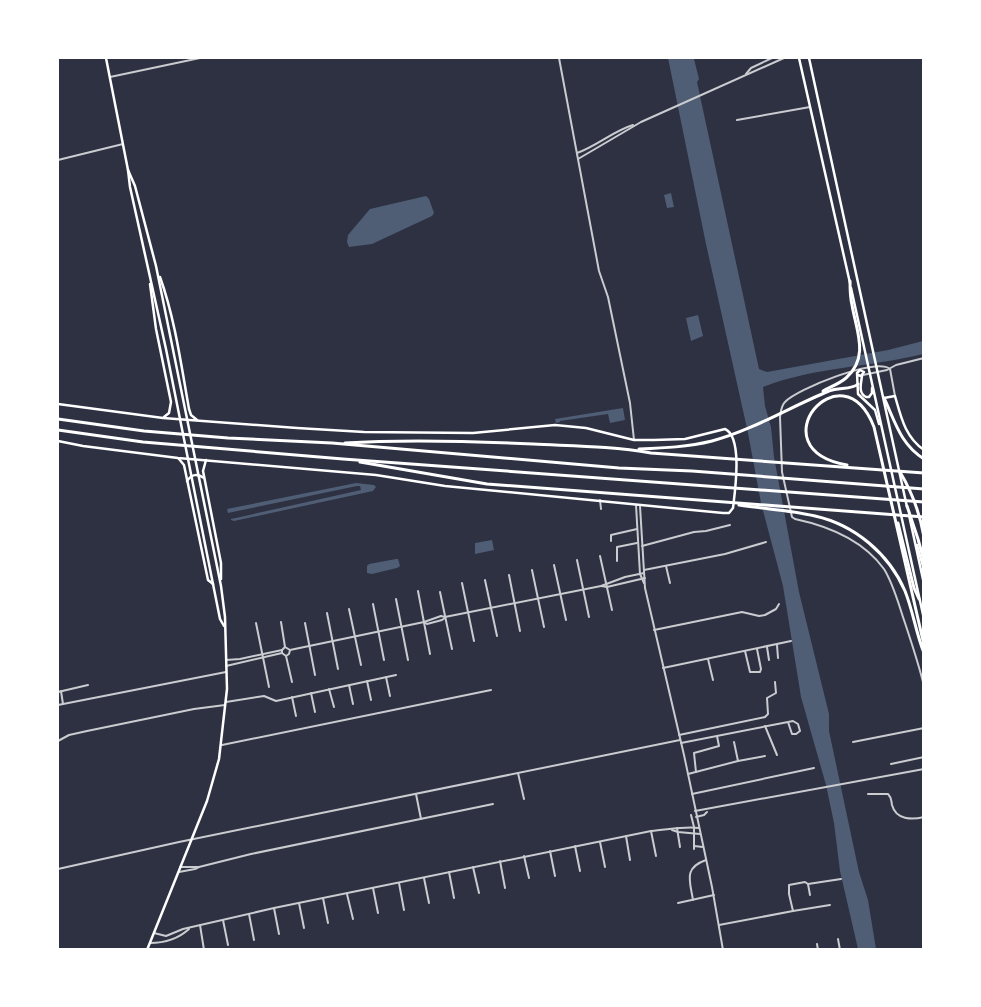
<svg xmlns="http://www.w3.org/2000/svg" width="981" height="1007" font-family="Arial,sans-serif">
  <rect width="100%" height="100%" fill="#2d3142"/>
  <!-- water -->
  <g fill="#4f5d75">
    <path d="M668,58H692L694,59L699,79L697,82L759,369L767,372L888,350L923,341V354C871,367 814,367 763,387L765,406L771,427L774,457L799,592L829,714V731L859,872L868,900L876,949H858L840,871L834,823L826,785L801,697L783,586L761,503L748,433L706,244Z"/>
    <path d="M671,193L674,207L667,208L664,195Z"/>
    <path d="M426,196L429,199L434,213L432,216L372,244L349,247L347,242L348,235L370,209Z"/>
    <path d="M698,315L703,336L691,341L686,318Z"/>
    <path d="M623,408L625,420L610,423L608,414L560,421V422L556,423L555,419Z"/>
    <path d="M356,483L374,485L376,487L373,491L234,521L231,520V519L361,490L360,486H357L228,513L227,509Z"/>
    <path d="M492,540L494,550L475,554V543Z"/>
    <path d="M396,559H398L400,566L397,568L372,574L367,573V566L369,564Z"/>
  </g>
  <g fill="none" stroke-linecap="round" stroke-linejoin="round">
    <!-- minor -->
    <g stroke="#caccd0" stroke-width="2">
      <path d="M559,58L599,271L608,297L630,403L634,440"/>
      <path d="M746,74L751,68L772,58"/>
      <path d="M110,77L200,58"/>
      <path d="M737,120L810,107"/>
      <path d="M577,153C597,146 613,131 633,125"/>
      <path d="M578,159L641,122L784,58"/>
      <path d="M58,160L123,144"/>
      <path d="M600,500L601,509"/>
      <path d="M636,505L640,574L644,583"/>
      <path d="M640,506L645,588L684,755L712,887L723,950"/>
      <path d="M611,541V535L637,529"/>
      <path d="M642,546L694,532L706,531L730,525"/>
      <path d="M600,556L612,610"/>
      <path d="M577,560L589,617"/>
      <path d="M617,561V547L637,543"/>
      <path d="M554,565L566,620"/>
      <path d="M666,566L670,583"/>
      <path d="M532,570L544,627"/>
      <path d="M644,570L725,554L766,542"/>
      <path d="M509,575L520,631"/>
      <path d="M485,580L497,636"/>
      <path d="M462,583L474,641"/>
      <path d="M601,586L607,587L645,578"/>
      <path d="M418,591L430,654"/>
      <path d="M440,592L452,649"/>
      <path d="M396,599L408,660"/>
      <path d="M373,604L384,660"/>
      <path d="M349,609L361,665"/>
      <path d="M327,613L338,669"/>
      <path d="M281,622L285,647"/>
      <path d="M424,622L427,624L442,620L445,618"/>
      <path d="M256,623L269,687"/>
      <path d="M305,623L315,675"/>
      <path d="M654,630L742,612L759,616L765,615L776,609L779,604"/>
      <path d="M777,645L778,658"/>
      <path d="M767,647L769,660"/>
      <path d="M290,650L424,622L441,616L445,617L601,586L625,577L644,573"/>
      <path d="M745,651L750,672H760L761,669L757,649"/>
      <path d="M286,656L289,654L290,650L285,647L282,650V653L286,656L292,682"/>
      <path d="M708,659L713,680"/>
      <path d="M226,660L240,659L282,650"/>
      <path d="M226,666L282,653"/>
      <path d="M663,668L791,641"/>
      <path d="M386,677L390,696"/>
      <path d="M367,681L371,700"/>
      <path d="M349,685L353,704"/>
      <path d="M329,689L334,707"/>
      <path d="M61,691L63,704"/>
      <path d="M58,692L88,685"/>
      <path d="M311,693L315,712"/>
      <path d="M292,697L296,716"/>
      <path d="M226,702L264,696L276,701L396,675"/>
      <path d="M58,705L226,672"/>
      <path d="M765,726L777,755"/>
      <path d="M679,735L765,717L768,714L767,698L776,693L775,682"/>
      <path d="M58,741L69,735L87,731L194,709L225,705"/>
      <path d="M734,742L738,761"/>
      <path d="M853,742L924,728"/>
      <path d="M681,743L788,722L793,721L798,724L800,731L796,734H792L788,722"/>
      <path d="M222,745L491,690"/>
      <path d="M891,764L924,757"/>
      <path d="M696,772L694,753L719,746L717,736"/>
      <path d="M518,773L524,799"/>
      <path d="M688,774L738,761L765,756"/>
      <path d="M416,794L421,819"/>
      <path d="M692,794L814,768"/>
      <path d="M868,794H888C892,798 891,800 892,805C896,820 912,820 924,817"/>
      <path d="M695,811L924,769"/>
      <path d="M691,815L694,827V849"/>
      <path d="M696,817L704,815L707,812"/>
      <path d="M677,828L680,847"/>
      <path d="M672,830L678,832L700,834"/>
      <path d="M651,831L656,856"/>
      <path d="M626,836L630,860"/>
      <path d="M600,842L605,867"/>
      <path d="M575,846L580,871"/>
      <path d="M694,846L703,847"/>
      <path d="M550,851L555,876"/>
      <path d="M524,856L529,878"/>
      <path d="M500,861L505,888"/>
      <path d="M180,867H199"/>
      <path d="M473,867L479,893"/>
      <path d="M58,869L179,842L680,740"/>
      <path d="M179,872L195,869L199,867L251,854L493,804"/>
      <path d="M449,872L454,898"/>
      <path d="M424,878L429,903"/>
      <path d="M399,883L404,910"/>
      <path d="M808,884L810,895"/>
      <path d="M373,888L378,913"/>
      <path d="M347,894L353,919"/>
      <path d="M323,898L328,923"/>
      <path d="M693,900C690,881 683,868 706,860"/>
      <path d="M299,903L304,928"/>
      <path d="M678,903L714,895"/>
      <path d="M274,908L279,934"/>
      <path d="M793,911L830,905"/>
      <path d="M249,914L254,940"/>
      <path d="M223,920L228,945"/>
      <path d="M200,925L204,950"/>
      <path d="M719,925L793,911L789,894V885L805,882L808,884L841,879"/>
      <path d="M154,933L166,936L183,929L274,908L651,831C667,830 683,826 699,828"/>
      <path d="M838,939L840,950"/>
      <path d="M150,943C165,943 178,939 189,929"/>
      <path d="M817,944L818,950"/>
      <path d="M799,949V950"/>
    </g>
    <!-- tertiary -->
    <g stroke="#caccd0" stroke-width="2">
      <path d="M890,369C876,357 797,389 785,402C781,406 781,411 780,417L782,472L792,517L795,519C828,526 863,540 884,569C894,585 899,606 905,623C912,644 919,665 924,686"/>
      <path d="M890,369L895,396"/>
      <path d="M863,375L887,370L896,365L924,358"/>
    </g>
    <!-- secondary -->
    <g stroke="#fff" stroke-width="2.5">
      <path d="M106,58L128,170L130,187L166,349L220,619L224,626"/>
      <path d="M799,58L850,283"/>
      <path d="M809,58L907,507"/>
      <path d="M128,170L135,186L156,266L221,586L225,617L227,689L219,759L207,801L147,950"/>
      <path d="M160,277C175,319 181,364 189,409L191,415L197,420"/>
      <path d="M150,284L156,329L171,402L169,413L164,417"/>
      <path d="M851,288L924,619"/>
      <path d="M858,375L861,376L864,372L860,370L857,373L858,394L875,410L879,424"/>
      <path d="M862,376C861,384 858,393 866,397H869L872,393V388"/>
      <path d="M884,398L895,396C901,417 905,437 924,450"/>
      <path d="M58,404L163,418L297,428L364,432L473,433L555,425L586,428L634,440H654L685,439L725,429C743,437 735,491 733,508L729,513H723L445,486L376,475L178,458L83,446L58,441"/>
      <path d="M179,459L184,465L208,580L213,584"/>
      <path d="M206,460L203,471L221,563V579"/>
      <path d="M187,481C192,474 197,473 204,478"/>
      <path d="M909,515L924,584"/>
      <path d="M917,545L924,570"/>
    </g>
    <!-- motorway -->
    <g stroke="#fff" stroke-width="3">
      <path d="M823,391C830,387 839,384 846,378C870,357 856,330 852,305C850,297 850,289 850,281"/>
      <path d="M884,398C895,421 900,444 924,459"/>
      <path d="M58,419L144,431L228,438L332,443L619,468L692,471L924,489"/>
      <path d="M58,430L143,442L343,459L924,502"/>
      <path d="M345,443C407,439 470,441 533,444C572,446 612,446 651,453L924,473"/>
      <path d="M639,449C664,448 688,447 712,441C753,430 790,407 829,391C838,387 852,390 858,384"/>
      <path d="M360,462L487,484L924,517"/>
      <path d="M847,465C755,449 842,345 874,427L924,645"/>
      <path d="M900,472C912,492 920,514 924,537"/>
      <path d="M739,505C764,509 790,510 815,516C855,525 889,554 905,591C913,611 916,633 924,653"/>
      <path d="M907,506L918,539L924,561"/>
      <path d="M898,523L914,588L919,599"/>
    </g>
  </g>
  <!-- border -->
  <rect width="981" height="1007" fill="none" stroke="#ffffff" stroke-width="118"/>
</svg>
